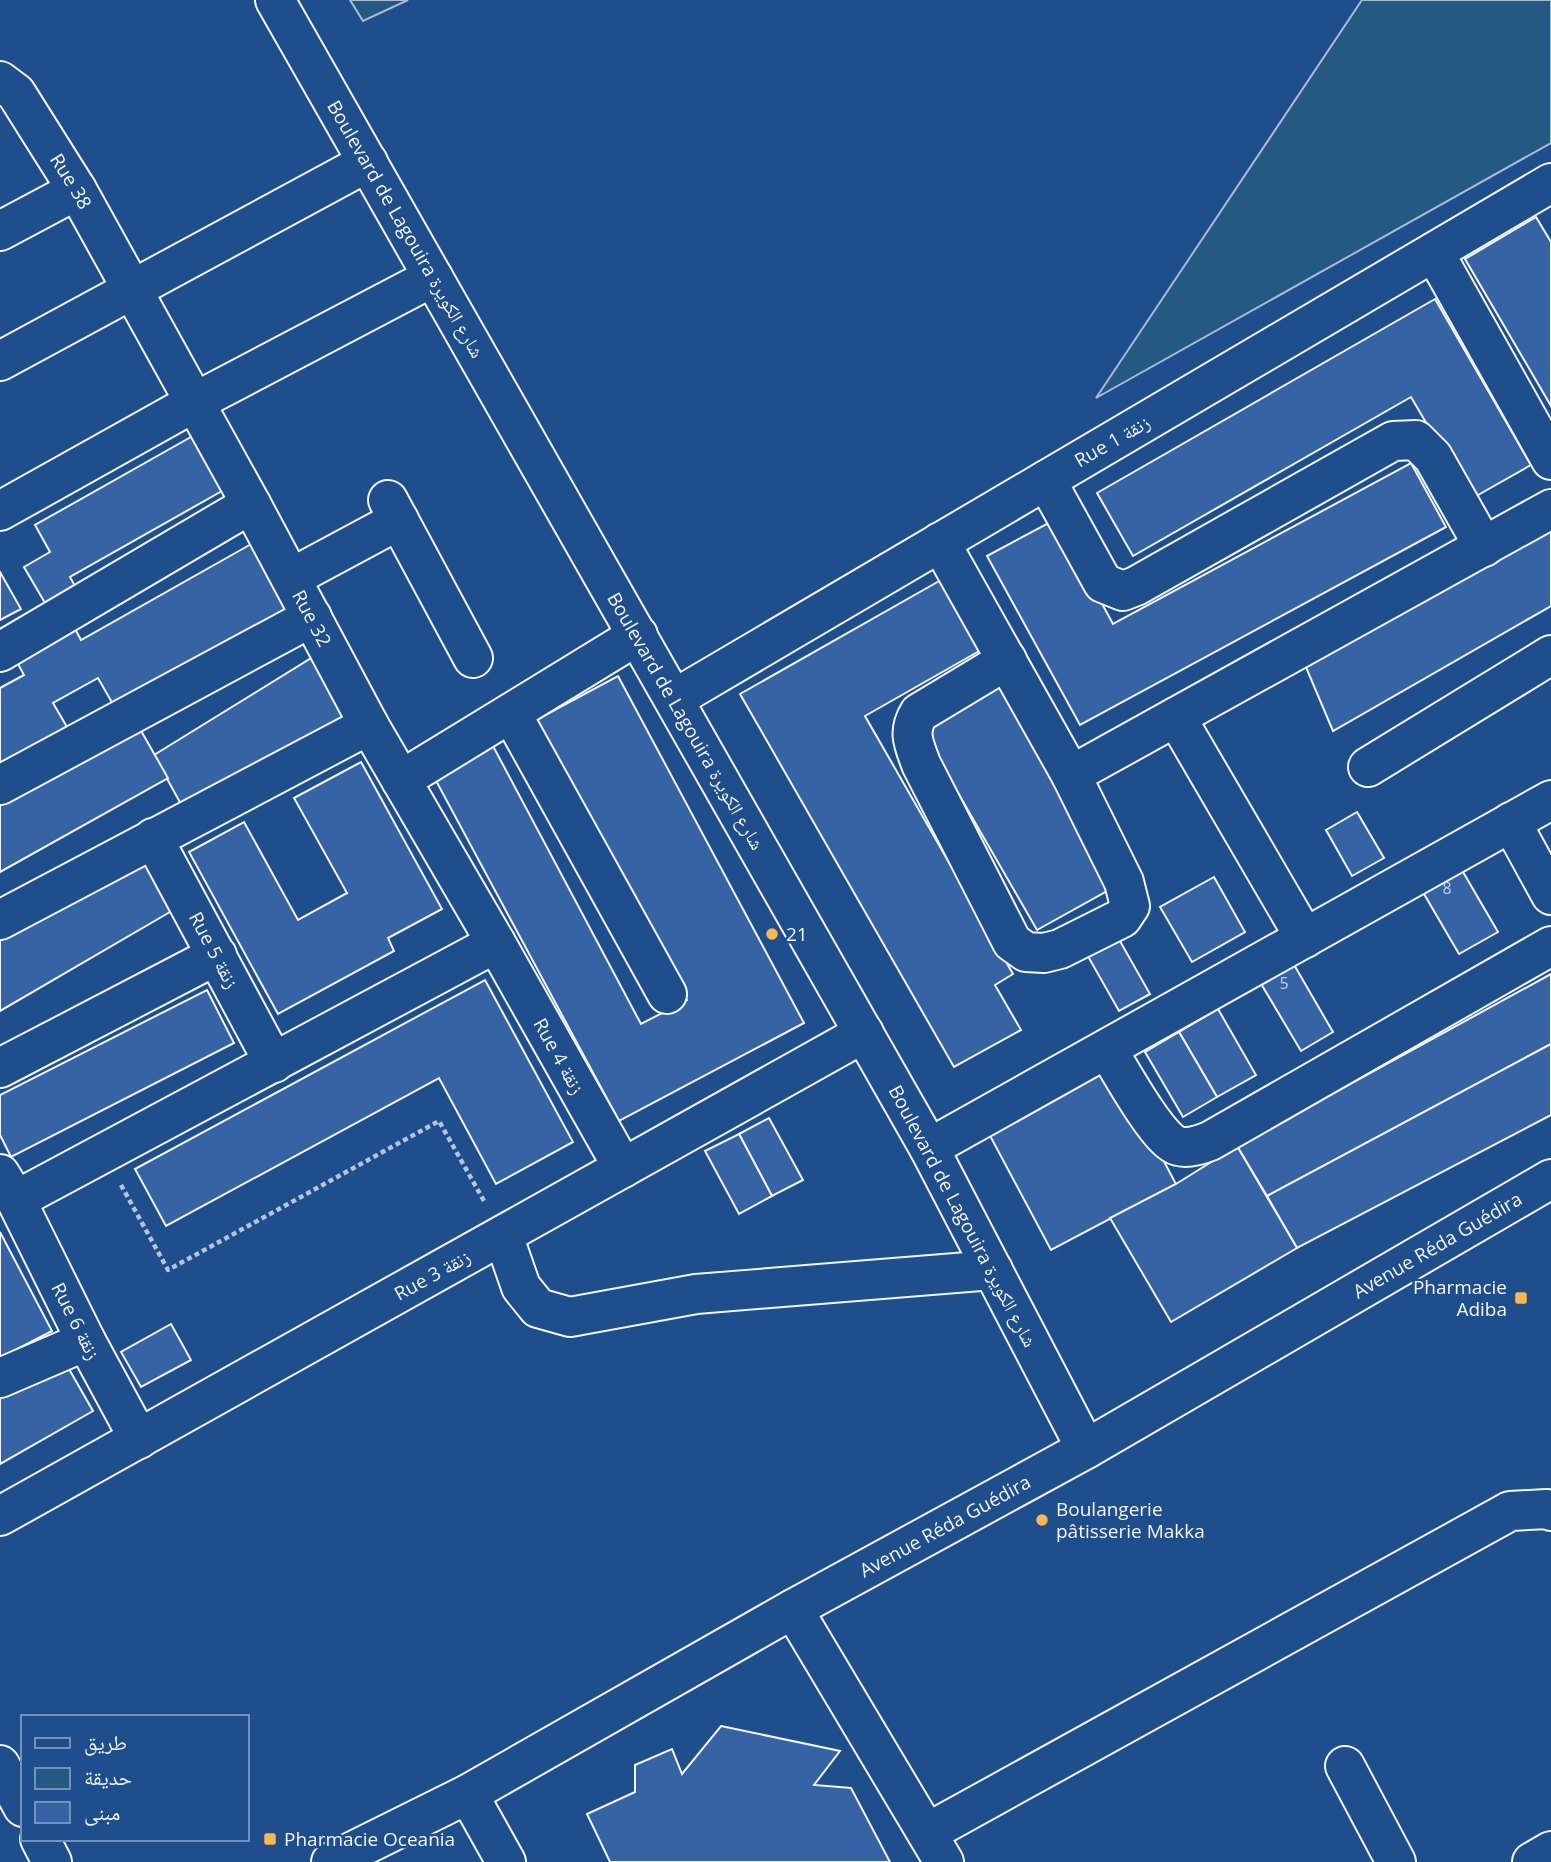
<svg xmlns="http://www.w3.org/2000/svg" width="1551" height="1862" font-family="'Open Sans','Noto Naskh Arabic',sans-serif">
  <rect width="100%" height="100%" fill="#1f4e8c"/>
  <!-- green -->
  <g fill="#245a82" stroke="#a8bbd7" stroke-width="2">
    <path d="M350,0H408L363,21Z"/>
    <path d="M1362,0H1551V143L1096,398Z"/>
  </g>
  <!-- building -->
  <g fill="#3563a3" stroke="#f2f6ff" stroke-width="2">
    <path d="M1536,217L1551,242V406L1465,259Z"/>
    <path d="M1435,299L1531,465L1471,499L1411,397L1133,556L1097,493Z"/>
    <path d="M198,433L229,487L70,577L75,586L45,603L24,567L50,552L35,525Z"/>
    <path d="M1411,463L1446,527L1080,725L987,556L1056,519L1113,624Z"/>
    <path d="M1551,531V606L1333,731L1305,665Z"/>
    <path d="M253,543L289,608L114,706L98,678L53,703L67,727L0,765V688L24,675L12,653L71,621L81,640Z"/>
    <path d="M0,572L21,609L0,620Z"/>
    <path d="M941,580L981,650L865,716L1013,974L995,985L1021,1030L954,1067L740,694Z"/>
    <path d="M321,652L357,727L182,806L154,755Z"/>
    <path d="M618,676L804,1023L619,1121L434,777L493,746L641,1024L687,1000L536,720Z"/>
    <path d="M998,682L1116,886L1037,930L920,727Z"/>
    <path d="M136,722L168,778L0,872V798Z"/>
    <path d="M361,762L442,909L388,938L394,951L278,1014L189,852L244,822L298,920L347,893L294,798Z"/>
    <path d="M1357,812L1384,858L1352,876L1326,830Z"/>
    <path d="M149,848L182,905L0,1011V934Z"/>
    <path d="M1459,865L1498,932L1459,954L1420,887Z"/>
    <path d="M1214,877L1245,932L1192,962L1160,907Z"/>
    <path d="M1112,927L1150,994L1119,1011L1081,944Z"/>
    <path d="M1293,963L1333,1032L1301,1051L1260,982Z"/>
    <path d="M1551,974V1044L1267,1196L1237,1146Z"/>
    <path d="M485,980L573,1142L496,1184L439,1078L166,1226L135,1169Z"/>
    <path d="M207,990L234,1043L11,1157L0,1135V1095Z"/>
    <path d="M1218,1009L1256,1075L1217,1097L1179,1032Z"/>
    <path d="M1179,1032L1217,1097L1183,1117L1145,1052Z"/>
    <path d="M1551,1044V1115L1297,1248L1267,1196Z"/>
    <path d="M1113,1066L1176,1184L1051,1250L988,1132Z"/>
    <path d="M769,1118L803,1180L772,1196L739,1134Z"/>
    <path d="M739,1134L772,1196L739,1214L705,1151Z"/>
    <path d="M1237,1146L1297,1248L1171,1322L1110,1218L1176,1184Z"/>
    <path d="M0,1232L52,1331L0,1358Z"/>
    <path d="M171,1324L191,1360L141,1387L121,1352Z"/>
    <path d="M65,1362L93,1411L0,1464V1399Z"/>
    <path d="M721,1726L840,1751L814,1785L851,1788L890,1862H610L587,1814L635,1792V1765L672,1749L682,1774Z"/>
  </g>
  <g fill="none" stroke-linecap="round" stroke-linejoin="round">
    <!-- minor casing -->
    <g stroke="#f2f6ff" stroke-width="42">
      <g id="minor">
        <path d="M275,0L929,1148L1086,1449"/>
        <path id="s1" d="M0,81L16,93L77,190L251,504L369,725L496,943L623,1168"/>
        <path d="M0,231L77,190"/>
        <path d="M1434,252L1551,460"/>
        <path d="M0,361L368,162"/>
        <path d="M1046,480L1103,583L1123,591L1136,586L1393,441L1416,440L1433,457L1484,547"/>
        <path d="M388,500L473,658"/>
        <path d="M0,511L195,402L433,277"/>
        <path d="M940,542L1071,775L1551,509"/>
        <path d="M291,578L399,520"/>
        <path d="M0,652L251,504"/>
        <path d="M1007,660L919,713C907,733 914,744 921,764L1012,942L1026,952L1044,953L1060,949L1122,918L1130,906L1124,882L1071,775"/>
        <path d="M674,699L1551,183"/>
        <path d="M511,713L667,994"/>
        <path d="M1176,717L1305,938"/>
        <path d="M1368,767L1551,655"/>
        <path d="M401,780L638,635"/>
        <path d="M0,785L312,617"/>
        <path d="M1511,822L1551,895"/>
        <path d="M153,838L274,1063"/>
        <path d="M0,920L369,725"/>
        <path d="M1107,1049C1119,1068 1159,1142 1178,1146C1188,1149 1200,1145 1210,1141L1551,946"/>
        <path d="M0,1068L217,955"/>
        <path d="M929,1148L1551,800"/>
        <path d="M0,1174L16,1200L86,1341L139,1439"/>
        <path d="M16,1200L496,943"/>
        <path d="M503,1235L521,1287L538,1308L570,1317L696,1294L993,1270"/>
        <path d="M0,1378L86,1341"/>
        <path d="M0,1516L864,1033"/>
        <path d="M793,1609L944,1862"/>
        <path d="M0,1765L23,1807"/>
        <path d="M1345,1766L1396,1862"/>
        <path d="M468,1794L506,1862"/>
        <path d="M927,1833L1510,1511L1547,1509L1551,1511"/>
        <path d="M40,1839L52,1862"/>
        <path id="s2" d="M331,1862L468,1794L793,1609L1086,1449L1551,1179"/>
        <path d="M1532,1862L1551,1851"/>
      </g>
    </g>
    <!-- path -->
    <path stroke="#b3c4dc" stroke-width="4.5" stroke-dasharray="5 3.5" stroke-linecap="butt" d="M121,1185L168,1270L439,1121L484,1201"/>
    <!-- minor -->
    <use href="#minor" stroke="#1f4e8c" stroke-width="38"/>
  </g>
  <!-- markers -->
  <g fill="#ffb74d" stroke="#1f4e8c" stroke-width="2.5">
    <circle cx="772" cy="934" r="7"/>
    <rect x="1514" y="1291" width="14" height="14" rx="3.5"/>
    <circle cx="1042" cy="1520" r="7"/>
    <rect x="263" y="1832" width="14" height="14" rx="3.5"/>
  </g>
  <g text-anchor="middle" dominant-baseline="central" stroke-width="5" stroke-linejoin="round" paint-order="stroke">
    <!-- number labels -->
    <g font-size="16" fill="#c3d1e8">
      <text x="1447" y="888">8</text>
      <text x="1284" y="983">5</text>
    </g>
    <!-- street labels -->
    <g font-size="19" fill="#f2f6ff" stroke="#1f4e8c">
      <text stroke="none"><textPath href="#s1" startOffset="124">Rue 38</textPath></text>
      <text transform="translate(406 229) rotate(60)">Boulevard de Lagouira شارع الكويرة</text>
      <text transform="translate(1112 441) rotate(-30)">Rue 1 زنقة</text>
      <text stroke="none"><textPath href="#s1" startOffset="623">Rue 32</textPath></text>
      <text transform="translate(686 721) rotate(60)">Boulevard de Lagouira شارع الكويرة</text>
      <text transform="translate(214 950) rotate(62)">Rue 5 زنقة</text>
      <text transform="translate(559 1056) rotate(61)">Rue 4 زنقة</text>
      <text transform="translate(963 1216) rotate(62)">Boulevard de Lagouira شارع الكويرة</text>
      <text stroke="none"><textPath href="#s2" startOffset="1267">Avenue Réda Guédira</textPath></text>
      <text transform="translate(432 1275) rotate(-29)">Rue 3 زنقة</text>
      <text transform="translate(76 1321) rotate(63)">Rue 6 زنقة</text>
      <text stroke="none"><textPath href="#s2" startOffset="700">Avenue Réda Guédira</textPath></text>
    </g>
    <!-- poi labels -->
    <g font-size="19" fill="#f2f6ff" stroke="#1f4e8c" text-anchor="start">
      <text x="786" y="934">21</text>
      <text x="1507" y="1287" text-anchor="end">Pharmacie<tspan x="1507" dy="22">Adiba</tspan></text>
      <text x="1056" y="1509">Boulangerie<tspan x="1056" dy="22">pâtisserie Makka</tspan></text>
      <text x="284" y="1839">Pharmacie Oceania</text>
    </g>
  </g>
  <!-- legend -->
  <rect x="21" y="1715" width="228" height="126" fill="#1f4e8c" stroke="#7391ba" stroke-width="2"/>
  <rect x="35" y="1738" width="35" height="10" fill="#1f4e8c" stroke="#7391ba" stroke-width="2"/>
  <text x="84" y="1750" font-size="21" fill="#f2f6ff">طريق</text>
  <rect x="35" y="1768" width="35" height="21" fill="#245a82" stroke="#7391ba" stroke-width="2"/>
  <text x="84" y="1785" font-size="21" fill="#f2f6ff">حديقة</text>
  <rect x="35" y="1802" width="35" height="21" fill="#3563a3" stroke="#7391ba" stroke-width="2"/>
  <text x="84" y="1820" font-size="21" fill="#f2f6ff">مبنى</text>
</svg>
